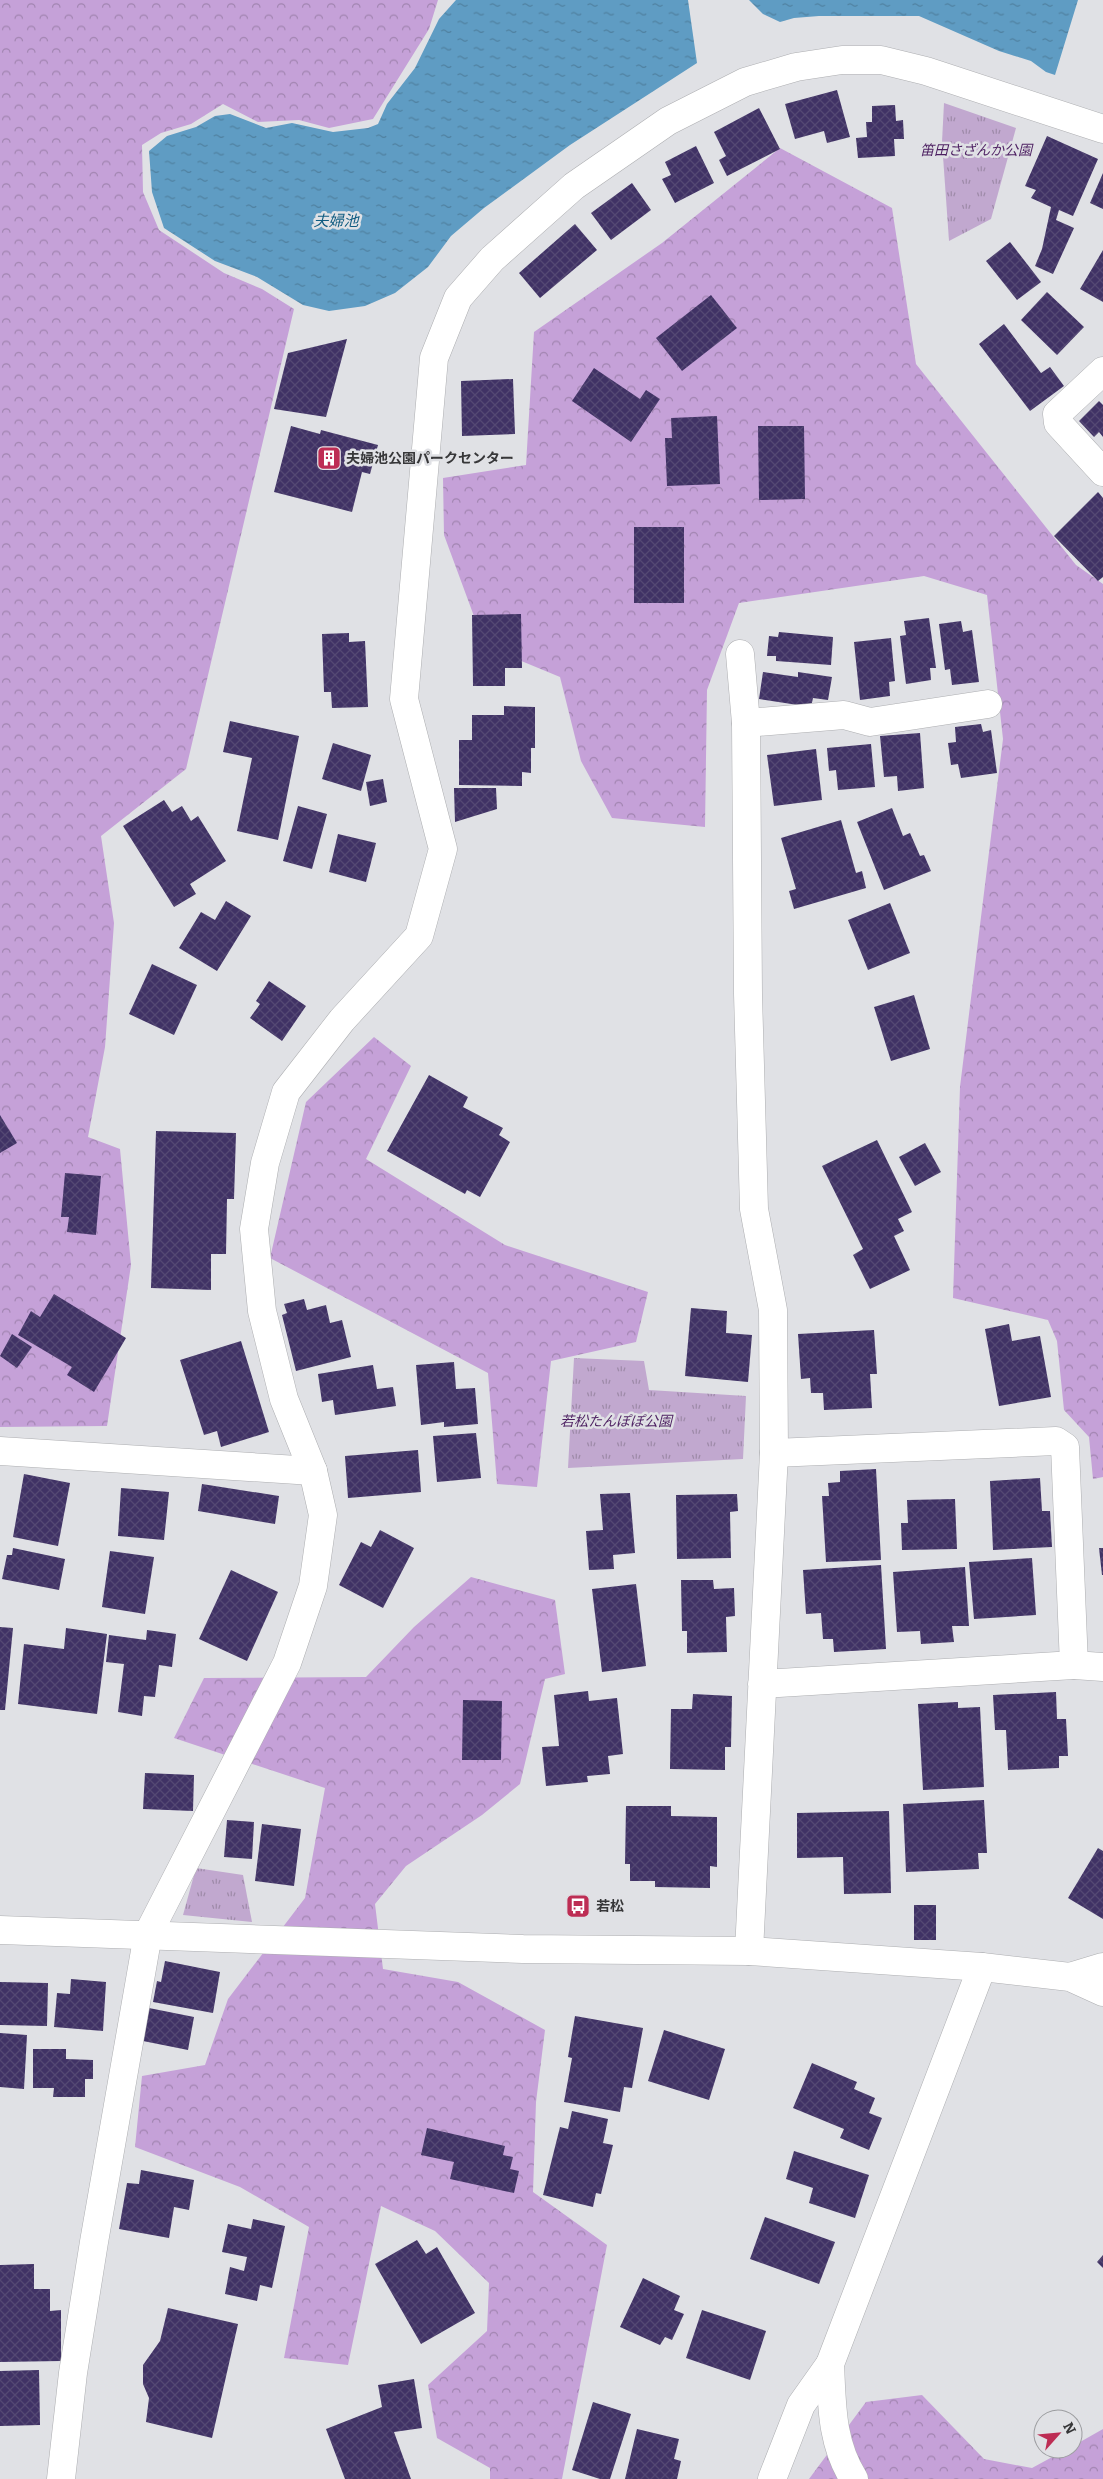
<svg xmlns="http://www.w3.org/2000/svg" width="1103" height="2479" font-family="Bitter,'Noto Sans JP',serif">
  <defs>
    <pattern id="forest-crowns" width="20" height="18" patternUnits="userSpaceOnUse" patternTransform="scale(1.25)"><rect width="20" height="18" fill="#c5a1d8"/><path d="M2 6a3 3 0 1 1 6 0M12 15a3 3 0 1 1 6 0" fill="none" stroke="#a184b0"/></pattern>
    <pattern id="park-tufts" width="24" height="20" patternUnits="userSpaceOnUse" patternTransform="scale(1.25)"><rect width="24" height="20" fill="#c1a8cf"/><path d="M3 7l-1-3M5 7V3M7 7l1-3M15 17l-1-3M17 17v-4M19 17l1-3" fill="none" stroke="#9e8aa9"/></pattern>
    <pattern id="water-ripples" width="26" height="14" patternUnits="userSpaceOnUse" patternTransform="scale(1.25)"><rect width="26" height="14" fill="#5f9cc3"/><path d="M2 4q2-2 4 0t4 0M15 11q2-2 4 0t4 0" fill="none" stroke="#4f809f"/></pattern>
    <pattern id="building-cross-hatch" width="8" height="8" patternUnits="userSpaceOnUse" patternTransform="scale(1.25)"><rect width="8" height="8" fill="#403265"/><path d="M0 0l8 8M0 8l8-8" fill="none" stroke="#544873"/></pattern>
  </defs>
  <rect width="100%" height="100%" fill="#e0e1e5"/>
  <!-- forest -->
  <g fill="url(#forest-crowns)">
    <path d="M0,0H438L429,29L373,119L329,128L299,120L258,122L223,104L191,124L161,133L142,145L143,192L159,230L224,273L262,289L294,309L186,769L101,836L114,923L105,1047L88,1137L120,1149L131,1265L107,1426L0,1427Z"/>
    <path d="M780,148L892,208L916,364L1076,565L1103,584V1477L1093,1479L1089,1437L1064,1410L1057,1341L1048,1320L953,1298L960,1087L1003,739L987,595L924,576L739,603L707,690L705,827L612,818L581,761L560,677L485,646L444,535L443,478L526,465L534,332L662,243Z"/>
    <path d="M374,1037L411,1066L366,1159L505,1245L648,1292L636,1342L551,1361L537,1487L497,1484L488,1373L270,1258L306,1102Z"/>
    <path d="M471,1577L555,1600L565,1674L545,1679L520,1784L482,1815L406,1866L375,1904L383,1969L458,1982L545,2030L536,2102L533,2192L607,2245L562,2479H490V2468L437,2438L428,2385L487,2331L489,2283L435,2231L381,2206L348,2365L284,2358L309,2227L240,2187L135,2147L142,2076L205,2065L228,1999L305,1898L325,1788L174,1738L204,1678L366,1677L414,1627Z"/>
    <path d="M922,2395L984,2459L1032,2468L1067,2449H1073V2446L1103,2429V2479H809L866,2402Z"/>
  </g>
  <!-- park -->
  <g fill="url(#park-tufts)">
    <path d="M944,103L1016,128L991,219L949,241L942,142Z"/>
    <path d="M574,1358L644,1361L649,1390L746,1396L743,1459L568,1468Z"/>
    <path d="M196,1868L243,1875L252,1922L183,1915Z"/>
  </g>
  <!-- water -->
  <g fill="url(#water-ripples)">
    <path d="M456,0H688L697,63L570,145L484,208L451,236L428,267L395,293L365,306L329,311L303,305L257,277L215,261L164,228L152,192L149,151L167,136L196,127L215,116L230,114L266,128L292,123L333,132L368,128L378,124L387,104L415,68L439,19Z"/>
    <path d="M749,0H1078L1055,75L1046,72L1031,61L999,51L919,16H819L794,18L780,22L763,14Z"/>
  </g>
  <!-- building -->
  <g fill="url(#building-cross-hatch)">
    <path d="M837,90L850,137L827,143L824,131L795,139L785,104Z"/>
    <path d="M895,105L896,121L903,120L904,139H894L895,156L858,158L856,138L867,137L866,122H872V106Z"/>
    <path d="M759,108L780,149L727,176L719,160L726,156L714,132Z"/>
    <path d="M1047,136L1098,159L1073,216L1059,210L1056,220L1074,228L1053,274L1035,266L1042,249L1051,207L1031,198L1036,190L1025,186Z"/>
    <path d="M696,146L714,183L675,203L662,179L671,175L665,162Z"/>
    <path d="M1103,173V209L1090,203Z"/>
    <path d="M632,183L651,210L611,240L591,213Z"/>
    <path d="M575,224L597,250L540,298L519,273Z"/>
    <path d="M1010,242L1041,282L1017,300L986,261Z"/>
    <path d="M1103,250V302L1080,289Z"/>
    <path d="M1047,292L1084,327L1057,355L1021,320Z"/>
    <path d="M711,295L737,328L682,371L656,338Z"/>
    <path d="M1004,324L1041,373L1050,367L1064,386L1030,411L979,344Z"/>
    <path d="M347,339L326,417L274,409L288,353Z"/>
    <path d="M594,368L640,399L646,390L660,399L631,442L572,401Z"/>
    <path d="M513,379L515,434L462,436L461,381Z"/>
    <path d="M1099,401L1103,405V437L1099,432L1094,437L1079,421Z"/>
    <path d="M717,416L720,484L667,486L665,438H672L671,418Z"/>
    <path d="M291,426L320,434L321,430L378,445L370,474L362,472L352,512L274,492Z"/>
    <path d="M758,426H804L805,499L759,500Z"/>
    <path d="M1098,492L1103,498V577L1098,581L1054,536Z"/>
    <rect x="634" y="527" width="50" height="76"/>
    <path d="M521,614L522,668H505V686H473L472,615Z"/>
    <path d="M929,618L936,668H930L931,680L906,684L900,636L906,635L904,621Z"/>
    <path d="M961,621L963,632L972,630L979,682L952,685L950,669L945,670L939,624Z"/>
    <path d="M779,632L833,637L831,665L776,661V656H767L769,636L778,637Z"/>
    <path d="M349,633V642L365,641L368,707L332,708L331,692H324L322,634Z"/>
    <path d="M891,638L895,681L889,682L890,696L860,700L854,642Z"/>
    <path d="M763,672L798,677V672L832,677L828,700L813,698L811,707L759,699Z"/>
    <path d="M504,706L535,707V748H531V773L522,772V786L459,785V740H472V715H504Z"/>
    <path d="M230,721L299,736L278,840L237,831L252,758L223,752Z"/>
    <path d="M981,724L983,732L991,730L997,773L961,778L958,764L951,765L948,743L956,742L955,727Z"/>
    <path d="M920,733L924,788L898,791L897,776L884,777L880,736Z"/>
    <path d="M333,743L371,755L361,791L322,779Z"/>
    <path d="M871,744L875,787L838,790L836,770L829,771L827,748Z"/>
    <path d="M816,749L822,800L774,806L767,755Z"/>
    <path d="M383,779L387,802L370,806L366,782Z"/>
    <path d="M454,788H496L497,809L455,822Z"/>
    <path d="M164,800L172,812L182,806L191,821L198,816L226,861L190,884L196,894L174,907L123,826Z"/>
    <path d="M298,806L327,814L312,869L283,861Z"/>
    <path d="M892,808L903,836L910,833L920,856L924,855L931,871L884,890L857,822Z"/>
    <path d="M841,820L856,873L862,871L866,888L794,909L789,891L796,889L781,838Z"/>
    <path d="M338,834L376,843L366,882L329,872Z"/>
    <path d="M226,901L251,916L217,971L179,948L201,912L215,920Z"/>
    <path d="M890,903L910,953L868,970L848,920Z"/>
    <path d="M152,964L197,985L174,1035L129,1014Z"/>
    <path d="M269,981L306,1006L282,1041L250,1018L260,1004L256,1001Z"/>
    <path d="M914,995L930,1049L891,1061L874,1007Z"/>
    <path d="M429,1075L468,1097L463,1107L503,1128L499,1135L510,1142L480,1197L467,1190L465,1194L387,1151Z"/>
    <path d="M0,1115L17,1143L0,1153Z"/>
    <path d="M156,1131L236,1133L234,1199H227L226,1254H211V1290L151,1288Z"/>
    <path d="M877,1140L912,1212L898,1219L904,1231L894,1236L910,1270L870,1289L853,1255L863,1249L822,1166Z"/>
    <path d="M925,1143L941,1172L915,1186L899,1157Z"/>
    <path d="M65,1173L101,1176L96,1235L67,1232L69,1217H61Z"/>
    <path d="M54,1294L126,1338L94,1392L67,1375L72,1367L18,1335L31,1311L40,1317Z"/>
    <path d="M304,1299L307,1310L326,1305L330,1323L342,1320L351,1357L296,1371L282,1315L287,1313L284,1304Z"/>
    <path d="M691,1308L727,1311L726,1333L752,1335L748,1382L685,1376Z"/>
    <path d="M1009,1324L1012,1341L1040,1336L1051,1397L999,1406L985,1329Z"/>
    <path d="M874,1330L877,1374H870L872,1408L824,1410L823,1393H811L810,1378L801,1379L798,1334Z"/>
    <path d="M12,1334L32,1347L17,1368L0,1356Z"/>
    <path d="M241,1341L269,1432L221,1447L217,1431L204,1435L180,1360Z"/>
    <path d="M454,1362L456,1389L475,1388L478,1424L444,1427V1422L421,1425L416,1365Z"/>
    <path d="M373,1365L377,1389L393,1387L396,1406L335,1415L333,1400L322,1402L318,1374Z"/>
    <path d="M476,1433L481,1478L437,1482L433,1436Z"/>
    <path d="M418,1450L421,1492L348,1498L345,1456Z"/>
    <path d="M876,1469L881,1560L826,1562L822,1496H829L828,1483L840,1482V1471Z"/>
    <path d="M24,1474L70,1483L58,1546L13,1537Z"/>
    <path d="M1040,1478L1042,1511H1050L1052,1547L993,1550L990,1481Z"/>
    <path d="M202,1484L279,1496L275,1524L198,1511Z"/>
    <path d="M121,1488L169,1492L164,1540L118,1536Z"/>
    <path d="M630,1493L635,1553L613,1555L614,1569L589,1570L586,1531L603,1530L600,1494Z"/>
    <path d="M737,1494L738,1511L730,1512L731,1558L677,1559L676,1495Z"/>
    <path d="M955,1499L957,1549L902,1550L901,1523H908L907,1500Z"/>
    <path d="M380,1530L414,1548L383,1608L339,1585L361,1542L371,1547Z"/>
    <path d="M13,1548L65,1559L59,1590L2,1579L7,1555H12Z"/>
    <path d="M1099,1548H1103V1575H1102Z"/>
    <path d="M110,1551L154,1557L145,1614L102,1607Z"/>
    <path d="M1032,1558L1036,1615L974,1619L969,1562Z"/>
    <path d="M881,1565L886,1649L834,1652L833,1639H823L821,1613L806,1614L803,1570Z"/>
    <path d="M965,1567L969,1626H952L954,1642L921,1644L920,1631L897,1632L893,1572Z"/>
    <path d="M231,1570L278,1592L247,1661L199,1639Z"/>
    <path d="M681,1580H713L714,1589L734,1588L735,1616L726,1617L727,1652L687,1653V1631H682Z"/>
    <path d="M636,1584L646,1666L602,1672L592,1589Z"/>
    <path d="M0,1627L13,1628L5,1710H0Z"/>
    <path d="M66,1628L107,1634L97,1714L18,1704L24,1644L64,1649Z"/>
    <path d="M147,1630L176,1634L172,1667L159,1665L155,1697L144,1696L142,1716L118,1712L124,1664L106,1662L109,1635L146,1640Z"/>
    <path d="M588,1691L589,1701L617,1698L623,1754L608,1756L610,1774L587,1776L588,1782L546,1786L542,1747L559,1746L554,1695Z"/>
    <path d="M1056,1692L1057,1719H1066L1068,1756H1059V1768L1008,1770L1006,1730H995L993,1695Z"/>
    <path d="M693,1694L732,1696L731,1747H725V1770L670,1769L671,1709H692Z"/>
    <path d="M463,1700L502,1701L501,1760H462Z"/>
    <path d="M958,1702V1708L980,1707L984,1787L923,1790L918,1704Z"/>
    <path d="M145,1773L194,1775L193,1811L143,1809Z"/>
    <path d="M984,1800L987,1853H978L979,1869L906,1872L903,1804Z"/>
    <path d="M626,1806H671V1816L717,1817V1867L710,1866V1888L655,1887V1881H630V1864H625Z"/>
    <path d="M889,1811L891,1893L844,1894L843,1857L797,1858V1813Z"/>
    <path d="M227,1820L254,1822L252,1859L224,1857Z"/>
    <path d="M262,1824L301,1829L294,1886L255,1881Z"/>
    <path d="M1098,1848L1103,1851V1919L1068,1898Z"/>
    <rect x="914" y="1905" width="22" height="35"/>
    <path d="M165,1961L220,1972L213,2013L153,2002L157,1981L161,1982Z"/>
    <path d="M71,1979L106,1982L103,2031L54,2027L57,1993L70,1994Z"/>
    <path d="M0,1982L48,1983L47,2026L0,2025Z"/>
    <path d="M149,2008L194,2017L188,2050L143,2041Z"/>
    <path d="M575,2016L643,2028L632,2088L624,2087L620,2112L564,2102L572,2058L568,2057Z"/>
    <path d="M664,2030L725,2049L709,2100L648,2081Z"/>
    <path d="M0,2033L27,2035L24,2089L0,2087Z"/>
    <path d="M33,2049H66V2059L93,2060V2079H85V2097H53L54,2088H33Z"/>
    <path d="M812,2063L857,2082L854,2089L875,2098L869,2113L882,2118L869,2150L840,2138L844,2129L793,2108Z"/>
    <path d="M572,2111L608,2119L603,2143L613,2145L601,2194L596,2193L593,2207L543,2195L560,2127L568,2129Z"/>
    <path d="M427,2128L505,2146L503,2155L513,2157L510,2169L519,2171L514,2193L450,2179L454,2162L421,2155Z"/>
    <path d="M794,2151L869,2175L855,2218L809,2203L813,2188L786,2179Z"/>
    <path d="M141,2170L194,2180L189,2210L174,2207L169,2238L119,2229L127,2183L139,2184Z"/>
    <path d="M765,2217L835,2242L819,2284L750,2259Z"/>
    <path d="M253,2219L285,2226L272,2288L260,2285L257,2301L225,2294L230,2267L244,2271L247,2257L222,2252L228,2224L251,2229Z"/>
    <path d="M417,2240L426,2254L437,2247L475,2313L421,2344L375,2264Z"/>
    <path d="M1103,2255V2268L1097,2262Z"/>
    <path d="M34,2264V2289H50V2311L61,2310V2361L0,2362V2265Z"/>
    <path d="M643,2278L680,2296L674,2310L684,2314L672,2340L665,2337L660,2345L620,2327Z"/>
    <path d="M168,2308L238,2324L212,2438L146,2422L149,2398L143,2384V2365L160,2341Z"/>
    <path d="M702,2310L766,2331L750,2380L686,2358Z"/>
    <path d="M39,2370L40,2425L0,2426V2371Z"/>
    <path d="M414,2379L422,2428L394,2432L411,2479H345L326,2429L382,2407L378,2385Z"/>
    <path d="M593,2402L631,2414L610,2479H600L572,2470Z"/>
    <path d="M637,2429L679,2439L674,2459L681,2461L677,2479H625Z"/>
  </g>
  <g fill="none" stroke-linecap="round" stroke-linejoin="round">
    <!-- minor casing -->
    <g stroke="#adaeb1" stroke-width="29">
      <g id="minor">
        <path d="M1103,371L1057,414L1058,423L1103,472"/>
        <path d="M740,654L746,723L748,994L754,1209L773,1310L774,1453"/>
        <path d="M746,723L844,715L870,722L988,704"/>
        <path d="M0,1451L313,1471"/>
        <path d="M1074,1665L1103,1667"/>
        <path d="M0,1930L523,1949L749,1951L982,1967L1070,1977L1103,1992"/>
        <path d="M749,1951L774,1453L1056,1441L1065,1447L1074,1665L762,1684"/>
        <path d="M1070,1977L1103,1967"/>
        <path d="M61,2479L73,2373L94,2242L148,1934L287,1663L313,1586L323,1515L313,1471L284,1399L262,1311L254,1229L265,1163L286,1092L342,1020L419,936L443,849L404,699L434,358L458,298L492,259L574,186L668,121L745,82L796,67L842,60H881L926,71L1103,129"/>
        <path d="M772,2479L801,2405L830,2364"/>
        <path d="M854,2479C831,2443 832,2404 830,2364L982,1967"/>
      </g>
    </g>
    <!-- minor -->
    <use href="#minor" stroke="#fff" stroke-width="28"/>
  </g>
  <!-- icons -->
  <defs>
    <g id="building-square" transform="scale(1.25)"><rect x="-9" y="-9" width="18" height="18" rx="4" fill="#bd2d54" stroke="#e0e1e5"/><path d="M-4-6H4V6H1V3H-1V6H-4ZM-2.5-4.3h1.7v1.8h-1.7ZM.8-4.3h1.7v1.8H.8ZM-2.5-1h1.7V.8h-1.7ZM.8-1h1.7V.8H.8Z" fill="#fff"/></g>
    <g id="bus-square" transform="scale(1.25)"><rect x="-9" y="-9" width="18" height="18" rx="4" fill="#bd2d54" stroke="#e0e1e5"/><path d="M-5-6H5V4H4V6H2V4H-2V6H-4V4H-5ZM-3.5-4V0h7V-4ZM-3.5 1.2v1.5H-2V1.2ZM2 1.2v1.5H3.5V1.2Z" fill="#fff"/></g>
  </defs>
  <g fill-rule="evenodd">
    <use href="#building-square" x="329" y="458"/>
    <use href="#bus-square" x="578" y="1906"/>
  </g>
  <g text-anchor="middle" dominant-baseline="central" stroke-width="5" stroke-linejoin="round" paint-order="stroke">
    <!-- park labels -->
    <g font-size="14" font-style="italic" fill="#4c1f61" stroke="#e0e1e5">
      <text x="976" y="150">笛田さざんか公園</text>
      <text x="616" y="1421">若松たんぽぽ公園</text>
    </g>
    <!-- poi labels -->
    <g font-size="14" font-weight="bold" fill="#373739" stroke="#e0e1e5" text-anchor="start">
      <text x="346" y="458">夫婦池公園パークセンター</text>
      <text x="596" y="1906">若松</text>
    </g>
    <!-- water labels -->
    <g font-size="15" font-style="italic" fill="#0f5b81" stroke="#e0e1e5">
      <text x="336" y="221">夫婦池</text>
    </g>
  </g>
  <!-- north arrow -->
  <g transform="translate(1058 2434) rotate(63)"><circle r="24" fill="#e0e1e5" stroke="#9c9da0"/>
  <path d="M0-4L9 19L0 12L-9 19Z" fill="#bd2d54"/>
  <text y="-8" font-size="14" font-weight="bold" text-anchor="middle" fill="#373739">N</text>
  </g>
</svg>
